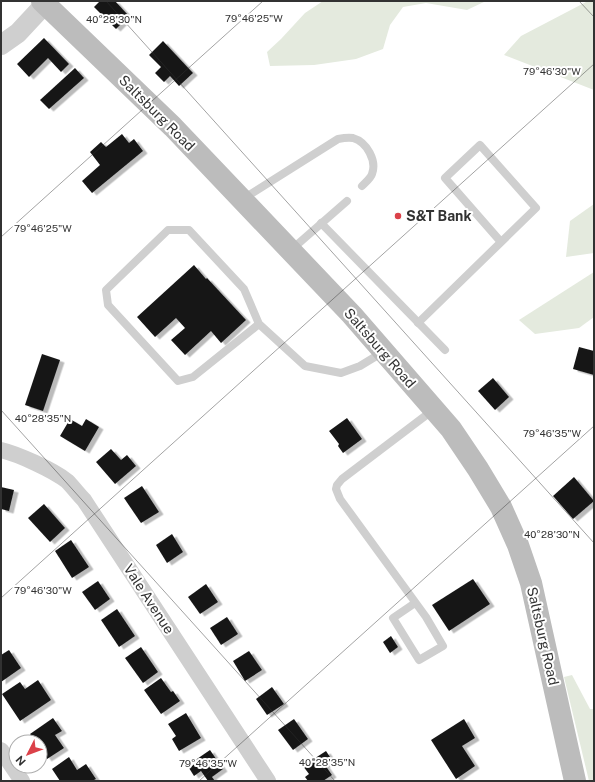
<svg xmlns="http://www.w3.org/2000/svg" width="595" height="782" font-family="'Public Sans',sans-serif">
  <defs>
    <filter id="shadow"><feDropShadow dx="4.5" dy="2.5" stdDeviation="0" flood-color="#0004"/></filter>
  </defs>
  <rect width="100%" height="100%" fill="#fff"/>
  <!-- green -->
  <g fill="#e4eade">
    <path d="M323,1H486L467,10L426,3L403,7L390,25L383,49L356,59L314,65L270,66L267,52L281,39L305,13Z"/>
    <path d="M588,1H594V90L504,55L521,36Z"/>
    <path d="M594,204V253L566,257L570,221Z"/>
    <path d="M594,272V317L579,328L535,334L519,320Z"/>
    <path d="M572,675L590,709H594V781H589L564,677Z"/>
  </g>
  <!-- building -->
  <g fill="#191919" filter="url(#shadow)">
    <path d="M100,1H115L129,16L116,29L94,7Z"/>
    <path d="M44,38L69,64L61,72L48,58L29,77L17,64Z"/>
    <path d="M163,41L193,73L179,86L170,76L164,82L155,73L161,67L149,55Z"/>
    <path d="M75,68L84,78L49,109L40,100Z"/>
    <path d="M122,134L129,143L134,139L143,151L92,193L82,181L100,165L90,152L101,142L106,147Z"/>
    <path d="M194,265L206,279L207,278L246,320L221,343L211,331L185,355L171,340L185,328L176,318L155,337L137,317Z"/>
    <path d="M579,347L594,351V375L573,369Z"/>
    <path d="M42,354L60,360L43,411L25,405Z"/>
    <path d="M493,378L509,397L495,410L478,391Z"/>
    <path d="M347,418L362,439L343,453L338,446L339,444L329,431Z"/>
    <path d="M70,419L82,426L86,419L99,427L85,451L60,436Z"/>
    <path d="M111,449L121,460L127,455L136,466L115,484L96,462Z"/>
    <path d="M574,477L594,501L573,519L553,496Z"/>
    <path d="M142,486L159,512L141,523L124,498Z"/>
    <path d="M1,487L14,490L9,511L1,509Z"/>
    <path d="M44,504L65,528L50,542L28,518Z"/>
    <path d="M172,534L183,552L167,563L156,545Z"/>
    <path d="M71,540L89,567L72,578L55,551Z"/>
    <path d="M473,579L490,604L449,631L432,605Z"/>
    <path d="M98,581L110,599L95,610L82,592Z"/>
    <path d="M206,584L218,602L200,614L188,597Z"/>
    <path d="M117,609L135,636L119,647L101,620Z"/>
    <path d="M227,617L238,634L221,645L210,628Z"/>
    <path d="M391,636L398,647L390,653L383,642Z"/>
    <path d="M141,647L158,672L143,683L125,658Z"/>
    <path d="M9,650L21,668L1,682V655Z"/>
    <path d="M249,651L262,670L245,681L233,661Z"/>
    <path d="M161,678L171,692L173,691L180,701L161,714L144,690Z"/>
    <path d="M38,680L51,700L20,721L2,694L20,682L25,689Z"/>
    <path d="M272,687L284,704L267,715L256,699Z"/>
    <path d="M186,713L201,738L179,751L172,739L176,736L168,724Z"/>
    <path d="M53,718L62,731L55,735L64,748L47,759L40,748V742H36L30,734Z"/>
    <path d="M294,719L308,739L293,750L278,730Z"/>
    <path d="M464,719L475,738L462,746L475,766L456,779L431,740Z"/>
    <path d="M210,750L223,769L212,777L215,781H208L201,771L194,776L189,768L196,763L194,761Z"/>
    <path d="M326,751L332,760L325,765L332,775L323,781H308L305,777L309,774L303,766Z"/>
    <path d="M69,757L77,770L86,764L96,779L92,781H60L52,769Z"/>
  </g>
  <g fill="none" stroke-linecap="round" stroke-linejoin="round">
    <!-- service -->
    <g stroke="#cfcfcf" stroke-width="8">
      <path d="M243,199L338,139C343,138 348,137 353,138C367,142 377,161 372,174C371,178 365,183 362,186"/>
      <path d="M321,223L445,350"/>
      <path d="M291,250L347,201"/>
      <path d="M418,323L536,208L480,145L445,178L501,242"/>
      <path d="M259,324L193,377L178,381L108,305L106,290L168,230H189L244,289L259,324L305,366L341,373L360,366L383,352"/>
      <path d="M415,603L393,618L419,660L443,646L426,617L340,499L336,489L337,485L342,479L433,410"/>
    </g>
    <!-- minor -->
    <g stroke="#cfcfcf" stroke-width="16">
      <path d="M1,450C18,454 53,470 67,481C73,487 78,494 84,500L268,781"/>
      <path d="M1,750L22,781"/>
    </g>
    <!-- tertiary -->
    <path stroke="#cfcfcf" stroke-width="20" d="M1,45L18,33L45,4"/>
    <!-- secondary -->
    <path stroke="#bcbcbc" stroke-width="22" d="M42,1L173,127L352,315L451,429L478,469L501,507L518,545L531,583L575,781"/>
  </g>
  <!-- ticks -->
  <path fill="none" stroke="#323232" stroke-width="1" stroke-opacity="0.45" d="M106,1L594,543M579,1L594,17M1,237L263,1M1,410L335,781M1,598L594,64M199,781L594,426"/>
  <!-- markers -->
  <circle fill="#db4149" stroke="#fff" stroke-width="1.5" cx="398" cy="216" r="4"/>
  <g text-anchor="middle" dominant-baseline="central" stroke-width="4" stroke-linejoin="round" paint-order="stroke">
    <!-- street labels -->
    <g font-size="14" fill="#323232" stroke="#fff">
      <text transform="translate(157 113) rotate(45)">Saltsburg Road</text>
      <text transform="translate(380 348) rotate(49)">Saltsburg Road</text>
      <text transform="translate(149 599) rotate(57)">Vale Avenue</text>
      <text transform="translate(543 636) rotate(77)">Saltsburg Road</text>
    </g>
    <!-- poi labels -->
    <g font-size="14" font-weight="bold" fill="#323232" stroke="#fff" text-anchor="start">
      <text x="406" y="216">S&amp;T Bank</text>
    </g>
  </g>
  <g font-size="10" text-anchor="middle" fill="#323232" stroke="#fff" stroke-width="4" stroke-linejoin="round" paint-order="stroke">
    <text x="254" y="22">79°46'25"W</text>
    <text x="114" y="23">40°28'30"N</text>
    <text x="552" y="75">79°46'30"W</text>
    <text x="43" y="232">79°46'25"W</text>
    <text x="43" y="422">40°28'35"N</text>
    <text x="552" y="437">79°46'35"W</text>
    <text x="552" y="538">40°28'30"N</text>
    <text x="43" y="594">79°46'30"W</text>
    <text x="327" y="766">40°28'35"N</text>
    <text x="208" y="767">79°46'35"W</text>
  </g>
  <!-- border -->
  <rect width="595" height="782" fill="none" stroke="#323232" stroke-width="4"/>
  <!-- north arrow -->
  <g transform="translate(28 754) rotate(228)"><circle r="19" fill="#ffffff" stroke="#adadad"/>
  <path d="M0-3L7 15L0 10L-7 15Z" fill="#db4149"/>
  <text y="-6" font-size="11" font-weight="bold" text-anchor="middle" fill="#323232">N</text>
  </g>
</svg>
